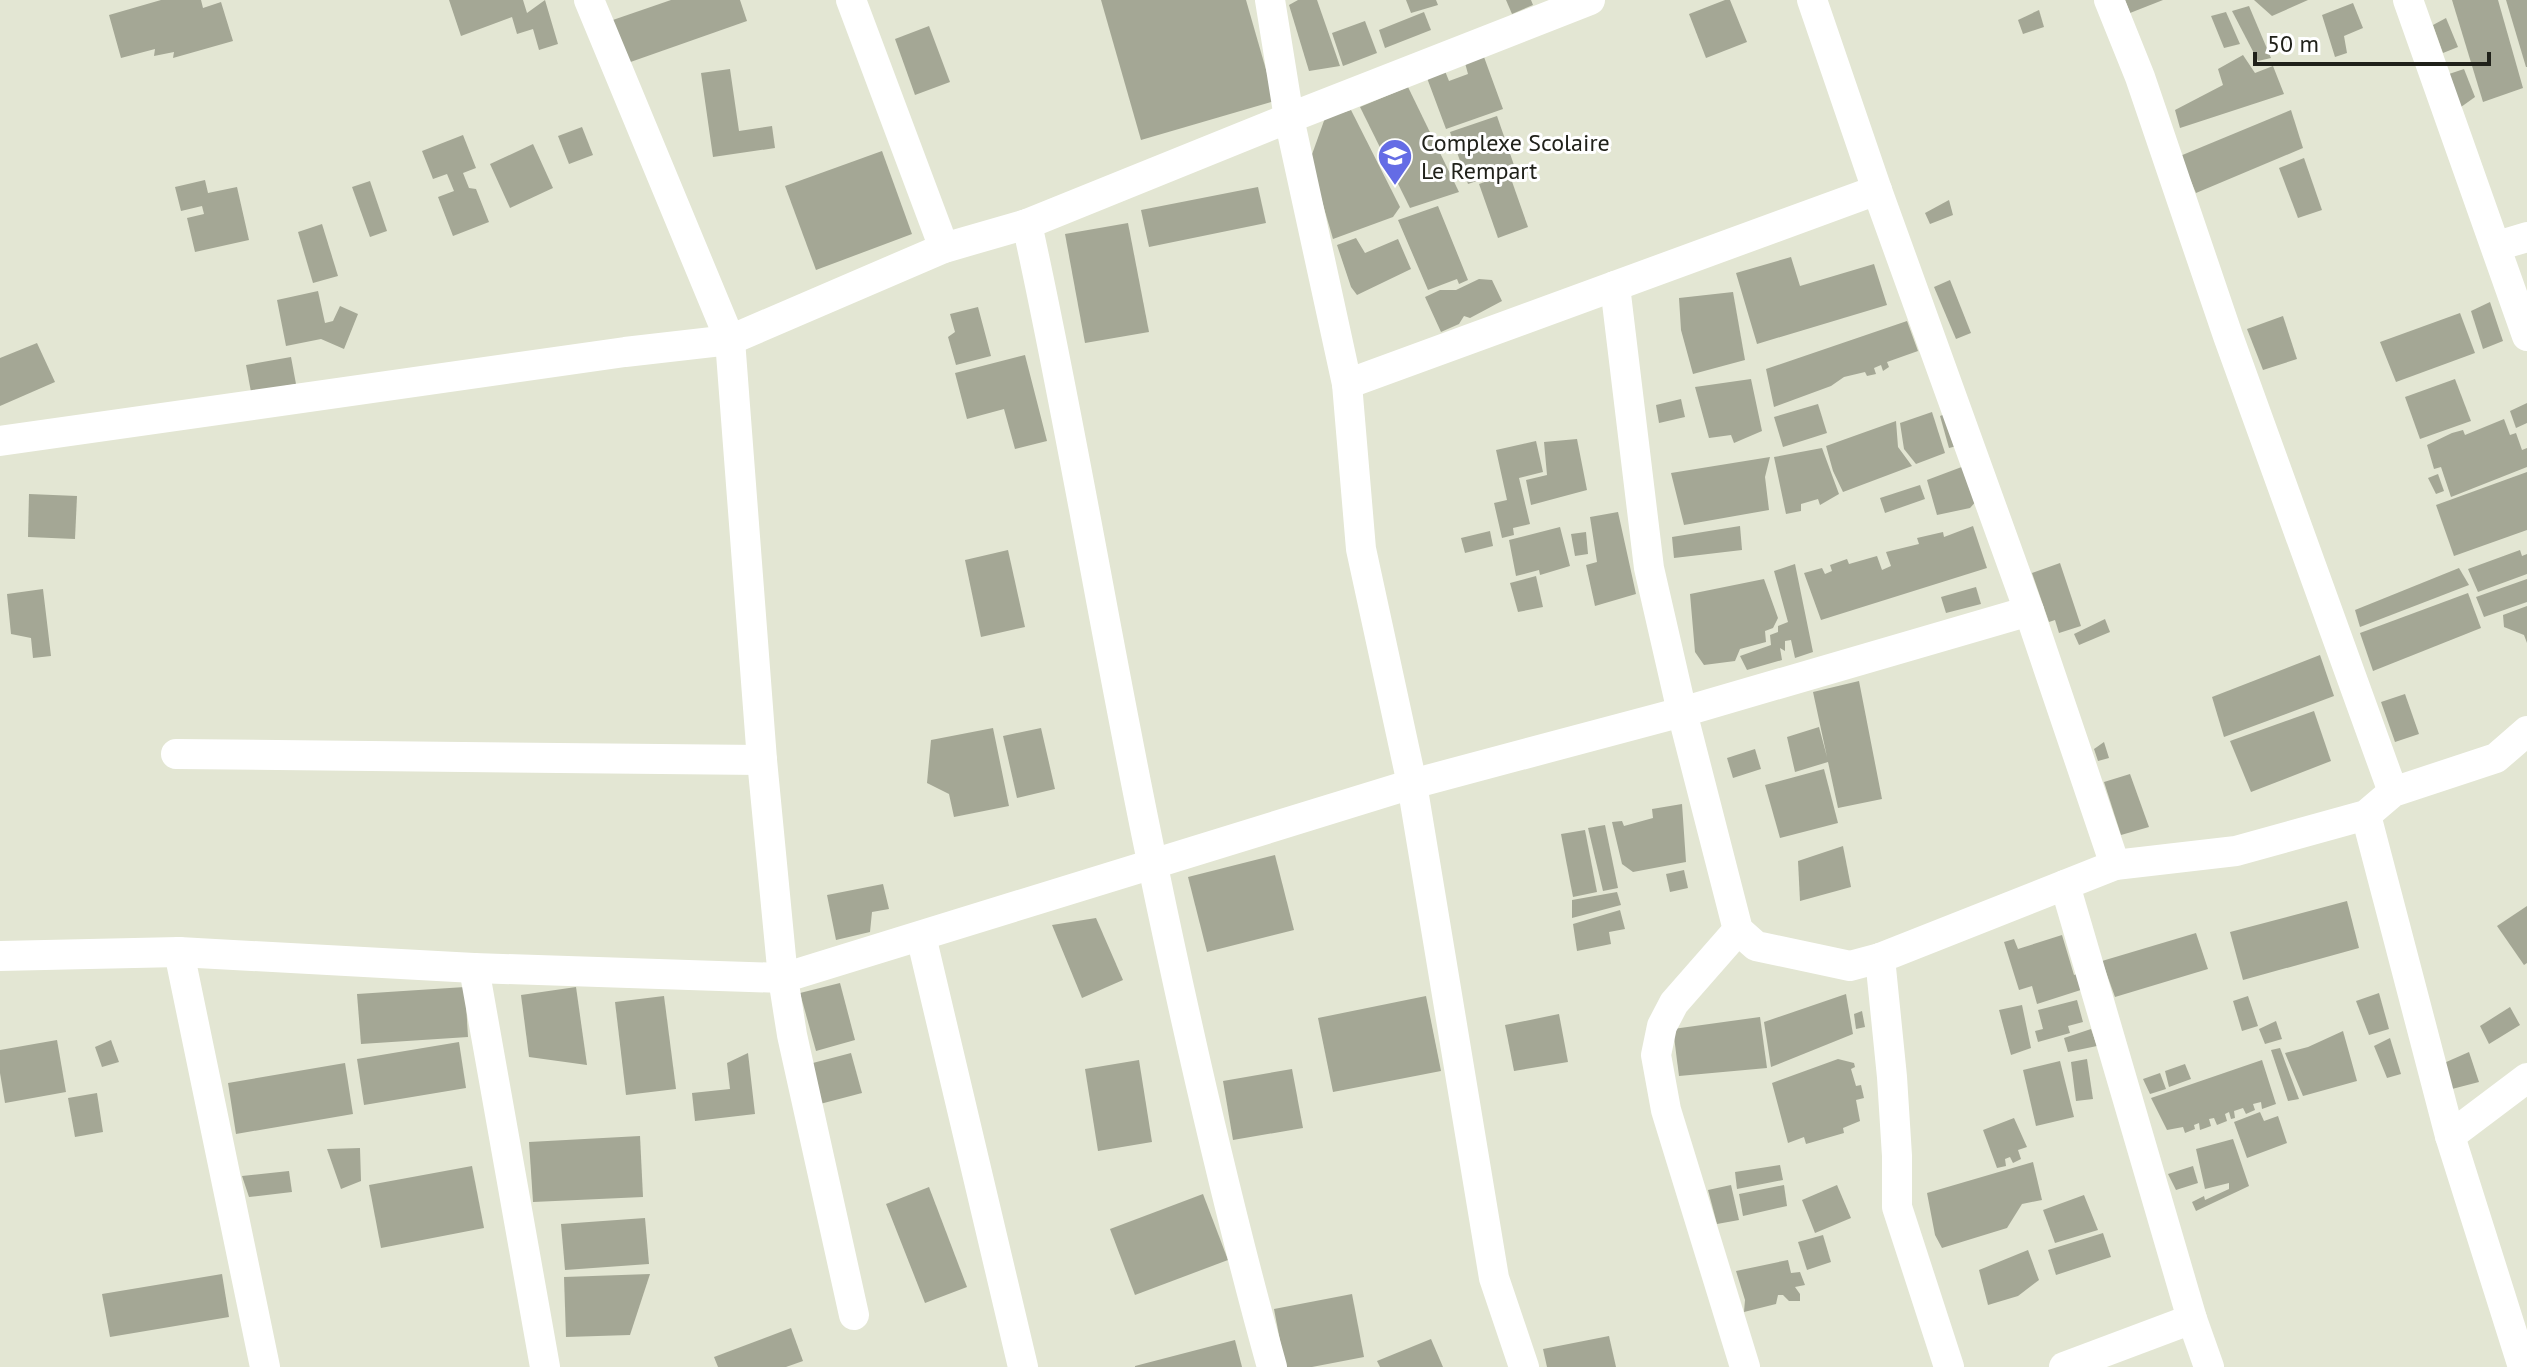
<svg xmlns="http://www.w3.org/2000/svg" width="2527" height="1367" font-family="'PT Sans',sans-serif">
  <rect width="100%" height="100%" fill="#e3e6d3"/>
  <!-- building -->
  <g fill="#a4a795">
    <path d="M161,0H201L203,8L221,2L233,41L173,58L174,52L154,56L155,49L121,58L109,15Z"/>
    <path d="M449,0H523L527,13L545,0L558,44L539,50L533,29L517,34L512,17L461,36Z"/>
    <path d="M671,0H740L747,21L622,65L607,22Z"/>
    <path d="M1101,0H1246L1275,101L1141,140Z"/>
    <path d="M1298,0H1317L1340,66L1309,71L1289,5Z"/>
    <path d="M1406,0H1436L1438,5L1411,13Z"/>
    <path d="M1506,0H1531L1533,5L1512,14Z"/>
    <path d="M1725,0H1730L1747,42L1706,58L1689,14Z"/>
    <path d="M2125,0H2163L2130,13Z"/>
    <path d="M2254,0H2308L2272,16Z"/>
    <path d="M2452,0H2498L2523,88L2483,102Z"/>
    <path d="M2506,0H2527V67H2526Z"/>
    <path d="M2353,3L2363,28L2344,36L2347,53L2335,57L2322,15Z"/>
    <path d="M2249,6L2271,58L2258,61L2232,11Z"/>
    <path d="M2039,10L2044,27L2023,34L2018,20Z"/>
    <path d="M1424,12L1431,30L1385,48L1379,30Z"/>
    <path d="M2226,12L2240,44L2224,48L2211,16Z"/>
    <path d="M2446,18L2458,47L2443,53L2433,25Z"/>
    <path d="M1365,21L1377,53L1343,66L1332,33Z"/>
    <path d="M929,26L950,82L915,95L895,39Z"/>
    <path d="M2243,55L2255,73L2273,66L2284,94L2180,128L2175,110L2223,85L2218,69Z"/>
    <path d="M1484,57L1503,109L1446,129L1427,78L1445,71L1449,81L1468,74L1465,63Z"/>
    <path d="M730,69L739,131L772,126L775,148L713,157L701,73Z"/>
    <path d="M2464,69L2475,97L2461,107L2446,75Z"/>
    <path d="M1408,87L1459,192L1410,208L1360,107Z"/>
    <path d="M1351,110L1400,207L1393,217L1333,239L1310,160L1325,118Z"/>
    <path d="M2291,110L2303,148L2196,193L2180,156Z"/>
    <path d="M1497,116L1515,168L1468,184L1450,132Z"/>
    <path d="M582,127L593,155L569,164L558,136Z"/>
    <path d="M463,135L476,168L463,173L469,188L476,189L489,222L453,236L438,197L454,191L447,174L433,179L422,151Z"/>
    <path d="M533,144L553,188L510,208L490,164Z"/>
    <path d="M882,151L912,234L816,270L785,186Z"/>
    <path d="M2304,158L2322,210L2298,218L2279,168Z"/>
    <path d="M1509,173L1528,227L1498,238L1479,184Z"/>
    <path d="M205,180L208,193L237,187L249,240L195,252L187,218L204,214L202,206L181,211L175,187Z"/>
    <path d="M370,181L387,231L370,237L352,187Z"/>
    <path d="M1258,187L1266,223L1149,247L1141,210Z"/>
    <path d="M1949,200L1953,215L1930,224L1925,213Z"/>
    <path d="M1438,206L1468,280L1459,284L1457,279L1428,290L1398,220Z"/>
    <path d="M1128,223L1149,332L1085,343L1065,234Z"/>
    <path d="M322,224L338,276L313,283L298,232Z"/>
    <path d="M1356,238L1365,253L1398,239L1411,269L1357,295L1351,287L1337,245Z"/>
    <path d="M1791,257L1800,286L1874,264L1887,305L1757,344L1736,273Z"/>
    <path d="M1479,279L1492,280L1502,301L1470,318L1464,316L1459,324L1441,332L1425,297L1440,290H1456Z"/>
    <path d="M1950,280L1971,333L1956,339L1934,287Z"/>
    <path d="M318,291L325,323L333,321L340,306L358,314L344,349L321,339L286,346L277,300Z"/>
    <path d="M1733,292L1745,360L1693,374L1681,330L1679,298Z"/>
    <path d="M2490,302L2503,341L2483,349L2471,311Z"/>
    <path d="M978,307L991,356L956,365L948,337L955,332L950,314Z"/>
    <path d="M2460,313L2475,353L2396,382L2380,342Z"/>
    <path d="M2283,316L2297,359L2263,370L2247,329Z"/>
    <path d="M1907,321L1918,351L1887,362L1889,367L1883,371L1881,365L1874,368L1876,374L1867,376L1865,372L1844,377L1831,386L1774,407L1766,369Z"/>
    <path d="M37,343L55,382L0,406V358Z"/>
    <path d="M1025,355L1047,441L1015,449L1004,409L967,419L955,373Z"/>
    <path d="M291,357L296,384L251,392L246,365Z"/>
    <path d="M1751,379L1762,431L1734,443L1731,435L1709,438L1695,387Z"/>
    <path d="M2455,379L2471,421L2420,439L2405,397Z"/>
    <path d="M1681,399L1685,417L1659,423L1656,405Z"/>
    <path d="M2527,403V423L2516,428L2510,411Z"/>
    <path d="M1818,404L1827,433L1783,447L1774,417Z"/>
    <path d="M1932,412L1945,453L1916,464L1904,449L1900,423Z"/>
    <path d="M1945,414L1957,446L1949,448L1940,416Z"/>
    <path d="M2504,419L2510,435L2516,433L2522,450L2527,448V467L2451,497L2441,467L2434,469L2427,445L2452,433L2463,430L2465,435Z"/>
    <path d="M1896,421L1898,447L1912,466L1843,492L1833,471L1826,446Z"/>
    <path d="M1577,439L1587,490L1531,505L1526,480L1547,475L1544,442Z"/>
    <path d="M1536,441L1543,472L1519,478L1530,524L1513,528L1514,535L1502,538L1494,503L1507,500L1496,450Z"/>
    <path d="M1822,448L1839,494L1820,505L1818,499L1801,504V511L1786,514L1774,457Z"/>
    <path d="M1770,457L1765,477L1769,510L1684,525L1671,473Z"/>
    <path d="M1967,465L1979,498L1970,508L1937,515L1927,480Z"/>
    <path d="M2527,472V530L2454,556L2436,505Z"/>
    <path d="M2438,474L2444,491L2436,494L2428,478Z"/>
    <path d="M1920,485L1925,499L1885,513L1880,498Z"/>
    <path d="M29,494L77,496L75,539L28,537Z"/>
    <path d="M1618,512L1636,594L1595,606L1586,565L1597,562L1590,517Z"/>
    <path d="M1740,526L1742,550L1674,558L1672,537Z"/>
    <path d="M1973,526L1987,568L1821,620L1804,573L1822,568L1825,574L1832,571L1830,565L1847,559L1849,564L1877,556L1882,570L1891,566L1886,552L1919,544L1917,538L1943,532L1944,537Z"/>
    <path d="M1560,527L1570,566L1540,575L1539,570L1516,576L1509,540Z"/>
    <path d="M1490,531L1493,546L1465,553L1461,538Z"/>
    <path d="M1586,532L1588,554L1575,556L1571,534Z"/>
    <path d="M1008,550L1025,627L981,637L965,560Z"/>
    <path d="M2520,550L2522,556L2527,554V574L2478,592L2468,569Z"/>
    <path d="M2060,563L2081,626L2059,633L2055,620L2049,622L2032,573Z"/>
    <path d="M1795,564L1813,652L1795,658L1791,640L1785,641V651L1780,648L1782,660L1747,670L1740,656L1771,645L1770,635L1778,632V626L1788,622L1774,571Z"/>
    <path d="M2459,568L2469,585L2360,627L2355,610Z"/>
    <path d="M1536,576L1543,607L1518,612L1510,583Z"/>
    <path d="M1764,579L1778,618L1773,628L1765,631L1766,642L1740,649L1735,661L1704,665L1695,652L1690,594Z"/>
    <path d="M2527,579V602L2484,617L2476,597Z"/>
    <path d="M1976,587L1981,604L1946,613L1941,597Z"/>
    <path d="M43,589L51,656L33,658L31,638L11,634L7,594Z"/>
    <path d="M2468,593L2481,628L2373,671L2360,633Z"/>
    <path d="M2527,606V643L2524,635L2504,627L2503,615Z"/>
    <path d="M2105,619L2110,632L2079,645L2074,634Z"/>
    <path d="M2320,655L2334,696L2224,737L2212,697Z"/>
    <path d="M1859,681L1882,799L1838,808L1828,762L1795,772L1787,737L1819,727L1827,757L1813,692Z"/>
    <path d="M2405,694L2419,734L2395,742L2381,702Z"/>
    <path d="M2314,711L2331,761L2251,792L2230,741Z"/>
    <path d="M993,728L1009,806L954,817L949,794L927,783L931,740Z"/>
    <path d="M1041,728L1055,789L1017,798L1003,736Z"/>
    <path d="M2104,742L2109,758L2098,761L2094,749Z"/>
    <path d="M1755,749L1761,769L1733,778L1727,758Z"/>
    <path d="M1824,769L1838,823L1780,838L1765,785Z"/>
    <path d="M2130,774L2149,827L2121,835L2104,782Z"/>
    <path d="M1682,804L1686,862L1633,872L1622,864L1612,822L1622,821L1624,826L1653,818L1652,809Z"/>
    <path d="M1605,825L1618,888L1603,891L1588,828Z"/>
    <path d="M1585,830L1597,892L1573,897L1561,834Z"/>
    <path d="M1843,846L1851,887L1800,901L1798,861Z"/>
    <path d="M1275,855L1294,930L1207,952L1188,877Z"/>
    <path d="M1684,870L1688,888L1670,892L1666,874Z"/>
    <path d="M883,884L889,909L872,912L870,932L836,940L827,895Z"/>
    <path d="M1617,892L1621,905L1572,918V900Z"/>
    <path d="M2347,901L2359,948L2243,980L2230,932Z"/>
    <path d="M2527,906V963L2524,965L2497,926Z"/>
    <path d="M1620,910L1625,929L1609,932L1611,944L1577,951L1573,924Z"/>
    <path d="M1096,918L1123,980L1082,998L1052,925Z"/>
    <path d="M2196,933L2208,969L2115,997L2102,961Z"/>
    <path d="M2062,935L2074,975L2082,972L2087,988L2037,1004L2032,986L2019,990L2004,942L2014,939L2018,949Z"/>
    <path d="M840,983L855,1040L816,1051L800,993Z"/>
    <path d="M465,987L468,1037L361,1044L357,994Z"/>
    <path d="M576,987L587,1065L529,1057L521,995Z"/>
    <path d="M2379,993L2389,1029L2369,1035L2356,1001Z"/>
    <path d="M1846,994L1853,1034L1771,1067L1764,1022Z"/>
    <path d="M664,996L676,1089L626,1095L615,1002Z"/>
    <path d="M1426,996L1441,1071L1333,1092L1318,1018Z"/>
    <path d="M2248,996L2258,1026L2242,1031L2233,1001Z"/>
    <path d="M2077,1000L2083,1022L2068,1026L2070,1033L2038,1042L2035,1031L2043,1029L2038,1010Z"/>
    <path d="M2022,1005L2031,1048L2011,1055L1999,1010Z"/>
    <path d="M2510,1007L2520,1025L2489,1044L2480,1026Z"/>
    <path d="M1862,1011L1865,1027L1856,1029L1854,1014Z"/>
    <path d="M1559,1014L1568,1062L1514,1071L1505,1025Z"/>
    <path d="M1760,1017L1767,1068L1679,1076L1673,1029Z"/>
    <path d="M2276,1021L2282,1039L2265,1044L2259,1029Z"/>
    <path d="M2091,1029L2097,1046L2068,1052L2064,1038Z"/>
    <path d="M2343,1031L2357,1081L2303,1096L2285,1053L2308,1047Z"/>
    <path d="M2390,1038L2401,1074L2387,1078L2374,1046Z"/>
    <path d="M57,1040L66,1092L5,1103L0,1073V1050Z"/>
    <path d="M111,1040L119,1062L102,1067L95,1047Z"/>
    <path d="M459,1042L466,1088L364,1105L357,1059Z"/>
    <path d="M2280,1048L2299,1099L2288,1101L2271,1050Z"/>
    <path d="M2469,1052L2479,1082L2452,1089L2444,1063Z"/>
    <path d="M748,1053L755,1114L695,1121L692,1093L730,1089L727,1063Z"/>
    <path d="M851,1053L862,1093L820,1104L809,1064Z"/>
    <path d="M1838,1059L1854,1063L1855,1067L1851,1069L1856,1086L1861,1085L1864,1098L1856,1100L1860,1121L1843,1128L1844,1133L1806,1144L1804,1137L1788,1143L1772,1083Z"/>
    <path d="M2087,1059L2093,1099L2076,1101L2071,1062Z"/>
    <path d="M1139,1060L1152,1142L1098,1151L1085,1069Z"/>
    <path d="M2262,1060L2276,1104L2262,1109L2261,1102L2253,1104L2255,1110L2246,1114L2243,1108L2234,1111L2235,1118L2231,1119L2229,1112L2225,1114L2227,1121L2217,1125L2214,1118L2209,1119L2211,1126L2200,1130L2199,1123L2194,1125L2195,1129L2185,1133L2183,1127L2167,1130L2151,1098Z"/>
    <path d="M2060,1061L2074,1117L2036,1126L2023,1070Z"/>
    <path d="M345,1063L353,1114L236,1134L228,1083Z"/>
    <path d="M2185,1064L2191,1079L2169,1087L2165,1071Z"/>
    <path d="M1292,1069L1303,1128L1233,1140L1223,1081Z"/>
    <path d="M2160,1073L2166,1089L2150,1094L2143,1079Z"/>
    <path d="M97,1093L103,1132L75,1137L68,1098Z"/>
    <path d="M2260,1112L2264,1121L2278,1116L2287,1143L2247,1158L2234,1122Z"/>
    <path d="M2014,1118L2027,1147L2018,1150L2021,1159L2013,1163L2010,1157L2005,1159L2006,1166L1997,1168L1983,1130Z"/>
    <path d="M640,1136L643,1197L533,1202L529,1142Z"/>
    <path d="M2233,1139L2249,1186L2196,1211L2192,1202L2204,1196L2205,1200L2229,1189V1183L2205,1189L2196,1149Z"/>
    <path d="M360,1148L361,1181L341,1189L327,1149Z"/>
    <path d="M2033,1162L2042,1200L2022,1204L2007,1228L1942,1248L1935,1235L1927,1193Z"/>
    <path d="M1780,1165L1783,1180L1737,1189L1735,1172Z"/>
    <path d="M472,1166L484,1228L381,1248L369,1185Z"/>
    <path d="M2193,1166L2198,1183L2176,1190L2168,1174Z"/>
    <path d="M289,1171L292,1192L249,1197L242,1176Z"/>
    <path d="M1731,1185L1739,1220L1717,1224L1708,1190Z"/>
    <path d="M1784,1185L1787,1206L1743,1216L1739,1194Z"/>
    <path d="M1837,1185L1851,1218L1815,1233L1802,1200Z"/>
    <path d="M929,1187L967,1287L925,1303L886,1204Z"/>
    <path d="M1203,1194L1228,1260L1135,1295L1110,1229Z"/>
    <path d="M2084,1195L2098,1230L2055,1243L2043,1210Z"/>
    <path d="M645,1218L649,1264L565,1270L561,1224Z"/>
    <path d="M2103,1233L2111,1257L2056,1275L2048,1250Z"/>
    <path d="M1823,1235L1831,1262L1807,1270L1798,1242Z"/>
    <path d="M2028,1250L2039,1280L2018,1296L1988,1305L1979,1270Z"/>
    <path d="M1788,1260L1791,1273L1800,1272L1805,1285L1795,1287L1800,1294V1301H1789L1783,1295H1778L1776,1304L1744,1312L1745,1300L1736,1271Z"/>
    <path d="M222,1274L229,1317L110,1337L102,1294Z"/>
    <path d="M650,1274L630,1335L566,1337L564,1277Z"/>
    <path d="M1352,1294L1364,1357L1312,1367H1285L1274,1309Z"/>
    <path d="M791,1328L803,1361L786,1367H718L714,1357Z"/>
    <path d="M1609,1336L1616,1367H1547L1543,1349Z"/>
    <path d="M1431,1339L1443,1367H1380L1377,1361Z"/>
    <path d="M1235,1340L1242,1367H1135V1366Z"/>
  </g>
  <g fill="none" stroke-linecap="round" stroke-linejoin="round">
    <!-- street -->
    <g stroke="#fff" stroke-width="30">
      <path d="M589,0L730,340L762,760L783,978L792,1035L854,1315"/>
      <path d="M851,0L944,248"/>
      <path d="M1270,0L1289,118L1347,384L1361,549L1412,784L1494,1278L1524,1367"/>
      <path d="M1812,0L1877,190L2029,611L2115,865"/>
      <path d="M2109,0L2140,77L2228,336L2393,792"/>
      <path d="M2408,0L2527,336"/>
      <path d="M1027,224C1074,437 1108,653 1153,866C1188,1034 1226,1202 1272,1367"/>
      <path d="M2497,246L2527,237"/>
      <path d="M1615,286L1649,568L1682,712L1738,930L1756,946L1850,966L1880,958L2115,865L2236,851L2366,815L2393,792L2496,758L2527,731"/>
      <path d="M1347,384L1877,190"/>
      <path d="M0,441L625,352L730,340L944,248L1027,224L1289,118L1590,0"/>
      <path d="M176,754L762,760"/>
      <path d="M2366,815L2450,1136L2523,1367"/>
      <path d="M2065,885L2192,1319L2209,1367"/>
      <path d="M1738,930L1674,1003L1662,1026L1656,1055L1666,1110L1745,1367"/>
      <path d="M921,936L1023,1367"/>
      <path d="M179,952L265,1367"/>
      <path d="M0,956L179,952L474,968L783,978L1412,784L1682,712L2029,611"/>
      <path d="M1880,958L1892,1077L1897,1156V1207L1949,1367"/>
      <path d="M474,968L545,1367"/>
      <path d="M2450,1136L2527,1078"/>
      <path d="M2064,1367L2192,1319"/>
    </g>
  </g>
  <!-- icons -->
  <defs>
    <g id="school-pin" transform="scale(1.8)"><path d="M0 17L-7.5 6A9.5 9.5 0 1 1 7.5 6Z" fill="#646ce5" stroke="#fff"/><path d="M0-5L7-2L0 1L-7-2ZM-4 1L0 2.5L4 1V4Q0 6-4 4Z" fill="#fff"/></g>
  </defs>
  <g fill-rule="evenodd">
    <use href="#school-pin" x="1395" y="156"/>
  </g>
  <g text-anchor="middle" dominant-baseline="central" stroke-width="6" stroke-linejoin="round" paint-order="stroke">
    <!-- poi labels -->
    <g font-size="24" fill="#20211a" stroke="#fff" text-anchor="start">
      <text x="1421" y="142">Complexe Scolaire<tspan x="1421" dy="28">Le Rempart</tspan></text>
    </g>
  </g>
  <!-- scale -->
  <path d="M2255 52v12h234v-12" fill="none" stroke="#20211a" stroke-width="4"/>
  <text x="2267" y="52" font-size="24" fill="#20211a" stroke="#ffffff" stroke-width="6" paint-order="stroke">50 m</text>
</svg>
